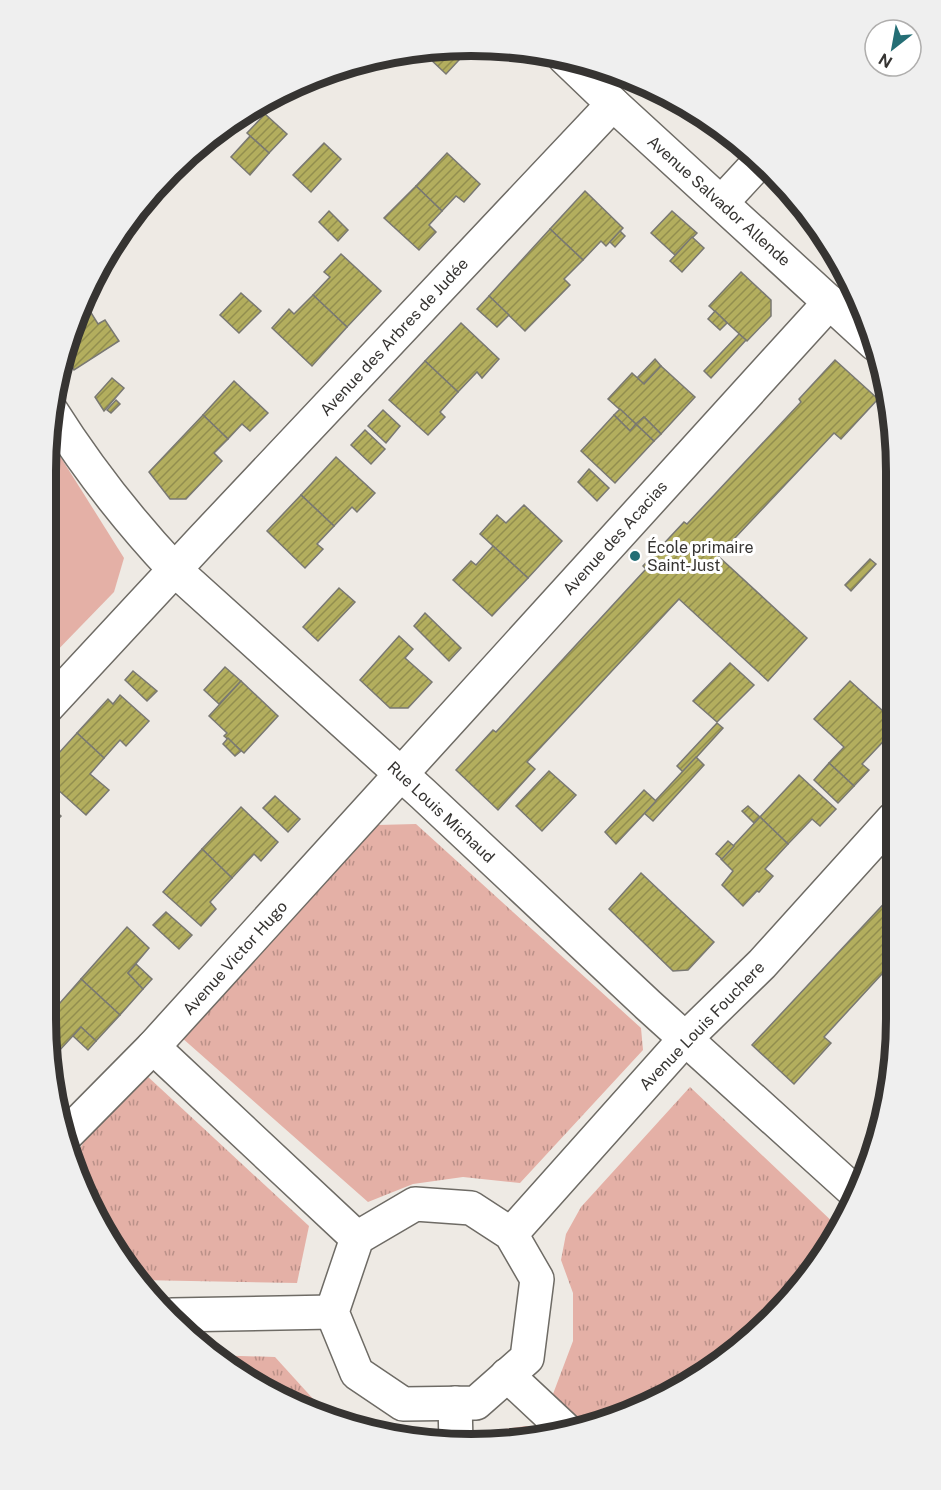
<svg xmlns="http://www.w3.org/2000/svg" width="941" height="1490" font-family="'Public Sans',sans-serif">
  <defs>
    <pattern id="grass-tufts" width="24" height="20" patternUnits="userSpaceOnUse" patternTransform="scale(1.5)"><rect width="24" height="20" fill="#e4b0a6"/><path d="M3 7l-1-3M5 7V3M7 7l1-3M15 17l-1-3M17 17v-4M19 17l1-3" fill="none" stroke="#ba9088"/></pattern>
    <pattern id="building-hatch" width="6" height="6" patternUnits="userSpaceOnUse" patternTransform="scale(1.5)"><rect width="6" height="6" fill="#b3ae5e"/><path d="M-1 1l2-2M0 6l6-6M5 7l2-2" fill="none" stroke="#928e4e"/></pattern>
  </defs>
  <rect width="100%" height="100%" fill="#eeeae4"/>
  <!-- grass -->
  <g fill="url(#grass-tufts)">
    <path d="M416,824L641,1028L643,1050L520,1183L463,1177L413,1184L368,1202L181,1037L377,825Z"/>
    <path d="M146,1075L309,1226L297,1283L139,1280L117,1256L71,1163L90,1132Z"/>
    <path d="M690,1087L838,1227L808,1279L707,1373L588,1427L553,1394L573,1341V1293L561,1260L566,1234L581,1207Z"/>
    <path d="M209,1355L275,1357L335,1423L211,1357Z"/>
    <path d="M526,1426L554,1434L494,1442L505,1429Z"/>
  </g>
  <!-- pitch -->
  <path fill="#e4b0a6" d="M48,437L124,558L114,592L47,661Z"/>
  <!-- building -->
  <g fill="url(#building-hatch)" stroke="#797872" stroke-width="1.5">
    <path d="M471,47L446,74L428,57L433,52L429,48Z"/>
    <path d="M265,114L287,134L269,153L247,133Z"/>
    <path d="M250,136L269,153L250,175L231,157Z"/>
    <path d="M324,143L341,159L311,192L293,175Z"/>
    <path d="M447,153L480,184L464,202L456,196L442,211L416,186Z"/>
    <path d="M416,186L442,211L429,225L436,232L419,250L384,218Z"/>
    <path d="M585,191L623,228L606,246L601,241L583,260L550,229Z"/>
    <path d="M786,191L808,211L814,221L811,224L809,225L790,207Z"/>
    <path d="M329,211L348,230L338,241L319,222Z"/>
    <path d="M672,211L697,233L675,255L651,233Z"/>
    <path d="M550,229L583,260L564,279L570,285L525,331L489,296Z"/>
    <path d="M620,231L625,236L615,247L610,242Z"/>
    <path d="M692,237L704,248L682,272L670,261Z"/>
    <path d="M341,254L381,291L347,327L313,295L330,277L324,272Z"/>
    <path d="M741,272L771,300V316L747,341L709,306Z"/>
    <path d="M241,293L261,311L239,333L220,315Z"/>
    <path d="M313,295L347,327L312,366L272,328L289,309L294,314Z"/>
    <path d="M489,296L509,315L497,327L477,309Z"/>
    <path d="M85,303L98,324L105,320L119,341L74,370L65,355L77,308Z"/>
    <path d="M715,311L727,323L720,330L708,319Z"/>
    <path d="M461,323L499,359L482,378L477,372L458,392L425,361Z"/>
    <path d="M739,334L746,340L711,378L704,371Z"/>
    <path d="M655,359L661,366L644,384L637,378Z"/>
    <path d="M835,360L878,399L841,439L834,433L718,556L807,638L768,681L679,599L527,762L535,769L498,810L456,770L493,730L496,732L646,569L643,566L684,522L687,524L801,402L799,399Z"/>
    <path d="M425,361L458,392L440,412L445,417L428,435L389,400Z"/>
    <path d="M661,366L695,397L661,434L644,417L636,424L608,399L632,373L644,384Z"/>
    <path d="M112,378L124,388L104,411L95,397Z"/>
    <path d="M234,381L268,413L250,431L242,424L228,439L203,415Z"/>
    <path d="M116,400L120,404L111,413L107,410Z"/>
    <path d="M620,409L636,424L630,431L614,415Z"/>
    <path d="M383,410L400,426L386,443L368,426Z"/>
    <path d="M203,415L228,439L214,453L222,461L186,499H170L149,472Z"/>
    <path d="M614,415L630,431L636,424L654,441L615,483L581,451Z"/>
    <path d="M644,417L661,434L654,441L636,424Z"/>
    <path d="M365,430L385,449L371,464L351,445Z"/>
    <path d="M336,457L375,493L357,512L352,507L334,526L301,495Z"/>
    <path d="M589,469L609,488L597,501L578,482Z"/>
    <path d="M301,495L334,526L317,544L323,549L305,568L267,531Z"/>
    <path d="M524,505L562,541L528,578L480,534L497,515L506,523Z"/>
    <path d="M493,546L528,578L492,616L453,580L471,561L476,565Z"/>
    <path d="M870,559L876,564L851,591L845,585Z"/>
    <path d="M339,588L355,602L318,641L303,627Z"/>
    <path d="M425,613L461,648L449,661L414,626Z"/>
    <path d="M399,636L413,649L405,658L432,682L408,708H390L360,680Z"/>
    <path d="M730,663L754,685L717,722L693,701Z"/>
    <path d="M225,667L241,681L219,704L204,690Z"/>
    <path d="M133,671L157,691L147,701L125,680Z"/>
    <path d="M894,671V692L884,682Z"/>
    <path d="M241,681L278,716L244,753L224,736L227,733L209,716Z"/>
    <path d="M850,681L894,721V730L862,764L869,770L854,786L829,763L844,747L814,719Z"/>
    <path d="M120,695L149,721L126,746L120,740L104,758L77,733L108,699L113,704Z"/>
    <path d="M717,723L723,728L683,772L677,766Z"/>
    <path d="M77,733L104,758L90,774L109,790L86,815L46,779V775L52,769L48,765Z"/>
    <path d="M228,738L241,751L235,756L223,744Z"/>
    <path d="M696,757L704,765L653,821L644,813Z"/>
    <path d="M829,763L854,786L838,803L814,780Z"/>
    <path d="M549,771L576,795L542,831L516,806Z"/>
    <path d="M799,775L836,809L820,826L812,819L788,844L760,817Z"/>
    <path d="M644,790L656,801L616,844L605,832Z"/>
    <path d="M275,796L300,819L288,832L263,808Z"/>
    <path d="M46,803L61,816L49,829L46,826Z"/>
    <path d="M748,806L760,817L754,823L742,811Z"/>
    <path d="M241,807L278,842L261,861L254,854L232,878L202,849Z"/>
    <path d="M760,817L788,844L765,869L773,876L759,892L757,891L743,906L722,885L733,871L721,859Z"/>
    <path d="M728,841L734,846L722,859L716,854Z"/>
    <path d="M202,849L232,878L210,902L216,909L201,926L163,892Z"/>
    <path d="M641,873L714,942L688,970L673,971L609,909Z"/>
    <path d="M893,894V962L824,1037L831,1043L794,1084L752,1045Z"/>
    <path d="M166,912L192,935L179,949L153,925Z"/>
    <path d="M127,927L149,948L128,973L143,989L120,1015L81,979Z"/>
    <path d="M136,964L152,979L143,989L128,973Z"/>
    <path d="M81,979L120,1015L96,1041L81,1027L59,1051L49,1041L45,1020Z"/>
    <path d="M81,1027L96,1041L88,1050L73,1036Z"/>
    <path d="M50,1049L58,1057L52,1064Z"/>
  </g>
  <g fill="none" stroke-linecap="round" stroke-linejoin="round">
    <!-- minor casing -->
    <g stroke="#6e6b65" stroke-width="36">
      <g id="minor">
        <path d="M564,57L613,104L875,344"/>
        <path d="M722,202L759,162"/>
        <path d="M47,707L203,539L613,104"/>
        <path d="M153,1047L357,1238"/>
        <path d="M64,1137L153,1047L830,302"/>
        <path d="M415,1204L471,1208L511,1234L537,1279L527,1358L476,1403L403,1404L357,1373L332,1312L357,1238Z"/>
        <path d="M511,1234L685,1039L762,964L893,819"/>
        <path d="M172,1315L332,1312"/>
        <path d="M507,1375L568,1432"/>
        <path d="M455,1403L456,1443"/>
      </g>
    </g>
    <!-- tertiary casing -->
    <g stroke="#6e6b65" stroke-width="36">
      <path id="tertiary" d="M50,409C86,466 128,520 174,569L423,794L648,1005L857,1194"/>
    </g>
    <!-- minor -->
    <use href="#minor" stroke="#fff" stroke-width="33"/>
    <!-- tertiary -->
    <use href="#tertiary" stroke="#fff" stroke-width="33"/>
  </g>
  <!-- markers -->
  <circle fill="#246e75" stroke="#fff" stroke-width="2" cx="635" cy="556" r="6"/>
  <g text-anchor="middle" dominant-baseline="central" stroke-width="6" stroke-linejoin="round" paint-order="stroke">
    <!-- street labels -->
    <g font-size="16" fill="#363432" stroke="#fff">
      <text transform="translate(719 201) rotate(42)">Avenue Salvador Allende</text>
      <text transform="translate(394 337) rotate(-47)">Avenue des Arbres de Judée</text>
      <text transform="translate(615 538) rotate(-48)">Avenue des Acacias</text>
      <text transform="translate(441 812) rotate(43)">Rue Louis Michaud</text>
      <text transform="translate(235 958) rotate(-48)">Avenue Victor Hugo</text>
      <text transform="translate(702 1026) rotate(-46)">Avenue Louis Fouchere</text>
    </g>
    <!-- poi labels -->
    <g font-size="16" fill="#363432" stroke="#fff" text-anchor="start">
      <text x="647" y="547">École primaire<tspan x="647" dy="18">Saint-Just</tspan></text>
    </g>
  </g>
  <!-- crop -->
  <path d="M0 0H941V1490H0ZM471 56H471A415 415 0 0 1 886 471V1019A415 415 0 0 1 471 1434H471A415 415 0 0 1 56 1019V471A415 415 0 0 1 471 56Z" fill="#efefef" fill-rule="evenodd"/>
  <path fill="none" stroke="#363432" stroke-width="8" d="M471 56H471A415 415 0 0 1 886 471V1019A415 415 0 0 1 471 1434H471A415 415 0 0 1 56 1019V471A415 415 0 0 1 471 56Z"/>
  <!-- north arrow -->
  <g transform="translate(893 48) rotate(211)"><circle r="28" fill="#ffffff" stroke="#afaead" stroke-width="1.5"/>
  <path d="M0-4.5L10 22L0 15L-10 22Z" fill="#246e75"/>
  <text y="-9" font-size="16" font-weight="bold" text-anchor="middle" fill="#363432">N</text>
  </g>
</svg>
